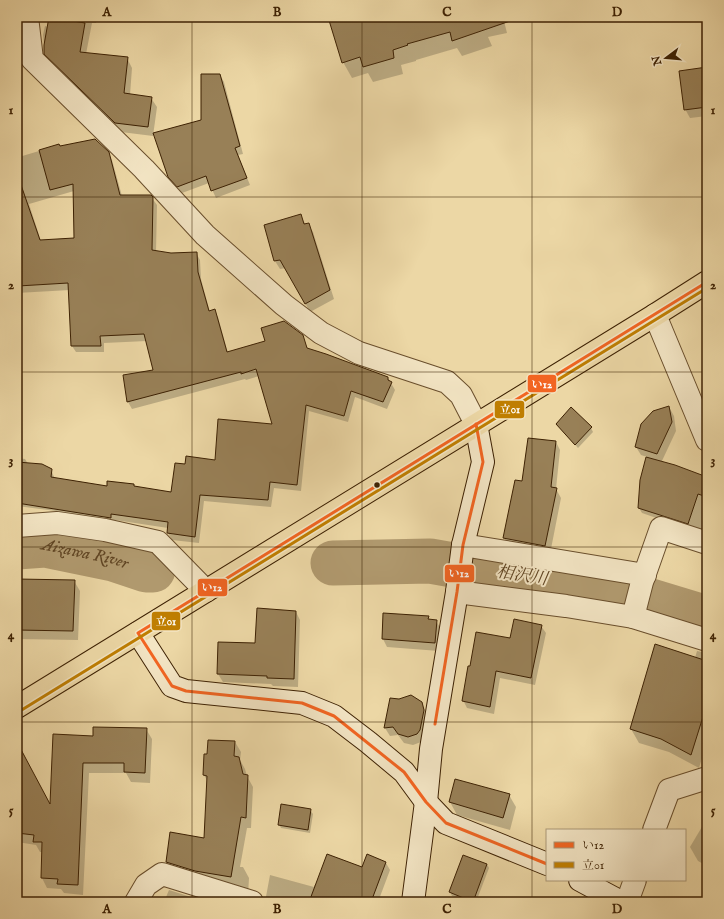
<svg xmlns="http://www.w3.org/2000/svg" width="724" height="919" font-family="'IM FELL English','Noto Serif JP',serif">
  <rect width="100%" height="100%" fill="#ecd7a5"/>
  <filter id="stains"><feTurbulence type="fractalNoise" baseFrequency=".005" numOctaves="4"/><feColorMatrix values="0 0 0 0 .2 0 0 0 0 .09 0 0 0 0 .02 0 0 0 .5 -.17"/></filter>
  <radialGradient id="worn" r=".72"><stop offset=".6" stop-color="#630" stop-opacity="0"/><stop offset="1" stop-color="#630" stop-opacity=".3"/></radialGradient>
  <!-- shadow -->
  <g fill="#0003" fill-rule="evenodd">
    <path d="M62,17H97L96,23H92L86,54L127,58L132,68L130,95L151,98L157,107L153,136L121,132L51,63L45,53L43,35L45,26L48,27L62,20Z"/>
    <path d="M329,17H503L507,33L488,37L492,46L462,56L457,48L416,60V61L401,65L403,74L373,82L368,73L352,78L343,62Z"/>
    <path d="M707,68V116L690,118L685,109Z"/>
    <path d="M220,75L224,82L243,154L238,155L250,185L216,198L209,183L182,193L174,184L169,177L202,121Z"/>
    <path d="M59,145L60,147L108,153L112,160L122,196L152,198L157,205L156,252L171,254L196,253L200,260L201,279L210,312L214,310L218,317L228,353L302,335L308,350L388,378L391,383L395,390L387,409L355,397L348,422L309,411L301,491L274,488L271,507L204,501L199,543L172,540L168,533V528L115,520L114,525L58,516L56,511L17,506V458L25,459L28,464L51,470L55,479L108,487H134L172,493L186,465L216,461L273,425L259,376L246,380L245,379L132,409L128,402L125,376L154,371L147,341L104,343V352H76L72,346L70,290L17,293V159H19V157ZM74,191L75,239L41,241L29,204Z"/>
    <path d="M300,215L306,225L308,224L313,232L334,299L310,312L286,268L280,269L275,261L265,226Z"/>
    <path d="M669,407L674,416L676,431L661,463L707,478V532L665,521L642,513L639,508L641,480L647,457L641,455L636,447Z"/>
    <path d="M557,424L591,428L593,432L578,448Z"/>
    <path d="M556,442L560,450L556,489L561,498L550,554L509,546L504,538L523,483Z"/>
    <path d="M17,580L74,581L80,591L78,640L17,639Z"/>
    <path d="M296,612L300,620L298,687L273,686L271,684L223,682L218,674Z"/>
    <path d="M384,614L428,617L430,620L436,621L441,629L439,651L387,647L383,639Z"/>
    <path d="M541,626L546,633L535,685L500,678L494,714L467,708L463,700Z"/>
    <path d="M697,651L707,653V742L699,768L669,752L639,743L631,729L695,658Z"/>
    <path d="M421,703L426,712L421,742L413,745L404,743L398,735L390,736L385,728Z"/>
    <path d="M146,729L152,739L150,783L131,782L126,773H89L83,895L64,893L61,889L47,888L42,878L43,852H40L36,845L17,842V743L51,807L94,737Z"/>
    <path d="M235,742L241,752L240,760L245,769L247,776L253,787L251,828H247L240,867H243L249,878L248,896L173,872L167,862L205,839L208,782L204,775L208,755Z"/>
    <path d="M509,795L516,807L510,830L457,815L450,802Z"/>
    <path d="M310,810L313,814L310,833L281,828L279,824Z"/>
    <path d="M706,820L707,821V866L698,861L690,847Z"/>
    <path d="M386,863L390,870L378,902H265L270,875L314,887V885L316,886L363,869Z"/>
    <path d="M487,864L489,868L476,902H468L452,896L450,892Z"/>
    <path d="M169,890L207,902H164Z"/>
  </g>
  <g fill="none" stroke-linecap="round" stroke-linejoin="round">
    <!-- river -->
    <g stroke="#b0996e" stroke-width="45">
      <path id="s1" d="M17,547L45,545L113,559L146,570H153"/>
      <path d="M333,563L430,561L487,571L618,591L707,618"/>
    </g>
  </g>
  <!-- building -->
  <g fill="#988057" stroke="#3d2103">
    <path d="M49,17L85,23L80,52L128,57L124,93L152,97L148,127L115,123L44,54V45Z"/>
    <path d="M328,17H512L513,20L452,41L450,32L407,44L408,45L393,50L394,58L363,67L360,57L342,63Z"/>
    <path d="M707,67V107L684,110L679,71Z"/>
    <path d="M201,74H220L240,146L235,148L247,178L211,191L206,176L177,187L168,177L153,133L201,120Z"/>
    <path d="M95,139L109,152L120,195H151L153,197L152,250L171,253L197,252L198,272L209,311L215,309L227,352L265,341L261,328L284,321L303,335L307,348L326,354L388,377V380L392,382L383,402L351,391L344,416L306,405L297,485L270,482L268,500L200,495L195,537L167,533L168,522L111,514V518L17,503V462L42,464L52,469L51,477L107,486V481L134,484V486L171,492L175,463L185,464L186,456L215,460L218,419L272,424L256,369L241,374V372L127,402L123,375L153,370L144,334L100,336L101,346H71L68,283L18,286L17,182H20L40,240L74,238L73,184L50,190L39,150L59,144L60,146Z"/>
    <path d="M301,214L304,224L309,223L330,290L305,304L280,260L274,261L264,225Z"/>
    <path d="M669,406L672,422L657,454L635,447L641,424L653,411Z"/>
    <path d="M571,407L592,427L575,445L556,424Z"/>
    <path d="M528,438L556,441L551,487L557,488L545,546L503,538L515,480L522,481Z"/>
    <path d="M646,457L675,465L707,477V497L698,494L688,524L638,508L640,480Z"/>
    <path d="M17,579L75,580L73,631L17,630Z"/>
    <path d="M257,608L296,611L294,679L267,678V676L217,674L218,642L255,643Z"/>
    <path d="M383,613L429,616L428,619L437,620L435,643L382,639Z"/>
    <path d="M514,619L542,625L531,678L496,671L490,707L462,701L468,666H470L476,632L510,638Z"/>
    <path d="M655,644L707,661V704L691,755L661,739L630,729Z"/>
    <path d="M411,695L422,702L424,710L420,730L417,734L408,737L398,734L393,727L384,728L390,698L399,699Z"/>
    <path d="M93,727L147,728L145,773L124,772V763H83L78,885L57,884L58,879L41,878L42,842H33L34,835L17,833V742L50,804L53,734L93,736Z"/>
    <path d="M208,740L235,741L234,756L239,757L243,774L248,775L246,818L241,817L231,877L195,871L166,862L170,832L204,838L207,776L203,775L204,754H207Z"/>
    <path d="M455,779L510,794L503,818L449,802Z"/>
    <path d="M281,804L311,809L308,830L278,825Z"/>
    <path d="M327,854L362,867L367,854L386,862L371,902H309Z"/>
    <path d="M463,855L487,864L473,902L449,892Z"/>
  </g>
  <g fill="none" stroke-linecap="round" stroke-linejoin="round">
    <!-- street casing -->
    <g stroke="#694e2c" stroke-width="24">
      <g id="street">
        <path d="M27,17L32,59L144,169L205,235L284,305L321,333L359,353L447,382L461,395L476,424"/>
        <path d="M655,315L707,440"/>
        <path d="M17,526L57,523L105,530L158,542L206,591"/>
        <path d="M463,545L645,575"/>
        <path d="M457,592L566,606L633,617L707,640"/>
        <path d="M633,617L642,582L661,528L707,543"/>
        <path d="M654,830L669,790L707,778"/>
        <path d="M136,902L146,885L162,874L252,902"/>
        <path d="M627,902L635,880"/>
      </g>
    </g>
    <!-- secondary casing -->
    <g stroke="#3d2103" stroke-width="24">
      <g id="secondary">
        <path d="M138,633L172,686L186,691L302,703L334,716L368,742L404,772L426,802L446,823L547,864"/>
        <path d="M580,880L621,902"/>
        <path d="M413,902L426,802L431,749L457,592L463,545L483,462L476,424"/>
      </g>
    </g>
    <!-- primary casing -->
    <g stroke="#3d2103" stroke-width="24">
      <path id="primary" d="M17,707L655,315L707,282"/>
    </g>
    <!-- street -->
    <use href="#street" stroke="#f3e5c4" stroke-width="22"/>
    <!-- secondary -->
    <use href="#secondary" stroke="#f3e5c4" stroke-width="22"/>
    <!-- primary -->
    <use href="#primary" stroke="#ecd7a5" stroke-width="22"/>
    <!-- bus-1 casing -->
    <g stroke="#f3e5c4" stroke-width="6">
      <g id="bus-1">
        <path d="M435,724L457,592L463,545L483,462L476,424"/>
        <path d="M547,864L446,823L426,802L404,772L334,716L302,703L186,691L172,686L138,633L707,282"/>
      </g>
    </g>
    <!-- bus-2 casing -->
    <g stroke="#f3e5c4" stroke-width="6">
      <path id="bus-2" d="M20,711L707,288"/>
    </g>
    <!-- bus-1 -->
    <use href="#bus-1" stroke="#f26522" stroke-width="3"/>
    <!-- bus-2 -->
    <use href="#bus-2" stroke="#bf7e01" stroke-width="3"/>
  </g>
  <!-- grid -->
  <path fill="none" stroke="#3d2103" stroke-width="1" stroke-opacity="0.55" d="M192,17V902M362,17V902M532,17V902M17,197H707M17,372H707M17,547H707M17,722H707"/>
  <!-- markers -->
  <circle fill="#3d2103" stroke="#f3e5c4" stroke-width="1.5" cx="377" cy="485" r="3.5"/>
  <g text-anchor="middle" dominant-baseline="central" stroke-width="4" stroke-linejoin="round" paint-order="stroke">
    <!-- water labels -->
    <g font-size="17" font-style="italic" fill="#604523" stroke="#f3e5c4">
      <text stroke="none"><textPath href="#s1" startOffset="69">Aizawa River</textPath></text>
      <text transform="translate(522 576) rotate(9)">相沢川</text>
    </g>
  </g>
  <g stroke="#f3e5c4" stroke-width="1.5">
    <rect x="527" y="374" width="30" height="19" rx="4" fill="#f26522"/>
    <rect x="494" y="400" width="31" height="19" rx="4" fill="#bf7e01"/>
    <rect x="444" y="564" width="31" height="19" rx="4" fill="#f26522"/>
    <rect x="197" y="578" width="31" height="19" rx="4" fill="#f26522"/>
    <rect x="151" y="611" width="30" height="20" rx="4" fill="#bf7e01"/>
  </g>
  <g font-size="11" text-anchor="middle" font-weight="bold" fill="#fff">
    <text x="542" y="388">い12</text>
    <text x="510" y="413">立01</text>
    <text x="459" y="577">い12</text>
    <text x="212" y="591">い12</text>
    <text x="166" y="625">立01</text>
  </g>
  <!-- margin -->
  <rect width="724" height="919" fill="none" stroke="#ecd7a5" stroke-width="44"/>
  <!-- legend -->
  <rect x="546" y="829" width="140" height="52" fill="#f3e5c4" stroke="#aa9777"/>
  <rect x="554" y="842" width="20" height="6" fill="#f26522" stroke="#aa9777"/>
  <text x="582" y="849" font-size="12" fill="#3d2103">い12</text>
  <rect x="554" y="862" width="20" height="6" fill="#bf7e01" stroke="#aa9777"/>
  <text x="582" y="869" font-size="12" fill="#3d2103">立01</text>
  <!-- north arrow -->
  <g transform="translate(666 58) rotate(254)" stroke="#f3e5c4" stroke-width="3" paint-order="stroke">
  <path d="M0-3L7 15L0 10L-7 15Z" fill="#3d2103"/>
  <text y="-6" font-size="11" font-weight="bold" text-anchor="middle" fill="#3d2103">N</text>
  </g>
  <rect x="22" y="22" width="680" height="875" fill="none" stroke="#3d2103" stroke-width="1.5"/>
  <g font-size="13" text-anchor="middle" font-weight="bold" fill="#3d2103">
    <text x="107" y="16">A</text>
    <text x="277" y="16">B</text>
    <text x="447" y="16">C</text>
    <text x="617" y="16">D</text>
    <text x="11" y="114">1</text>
    <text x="713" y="114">1</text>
    <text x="11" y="289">2</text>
    <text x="713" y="289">2</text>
    <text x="11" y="464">3</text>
    <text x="713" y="464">3</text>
    <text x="11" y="639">4</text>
    <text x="713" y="639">4</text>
    <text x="11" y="814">5</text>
    <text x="713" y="814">5</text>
    <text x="107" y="913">A</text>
    <text x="277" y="913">B</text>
    <text x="447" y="913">C</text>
    <text x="617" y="913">D</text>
  </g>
  <rect width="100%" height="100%" filter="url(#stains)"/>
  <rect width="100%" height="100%" fill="url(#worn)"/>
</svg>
